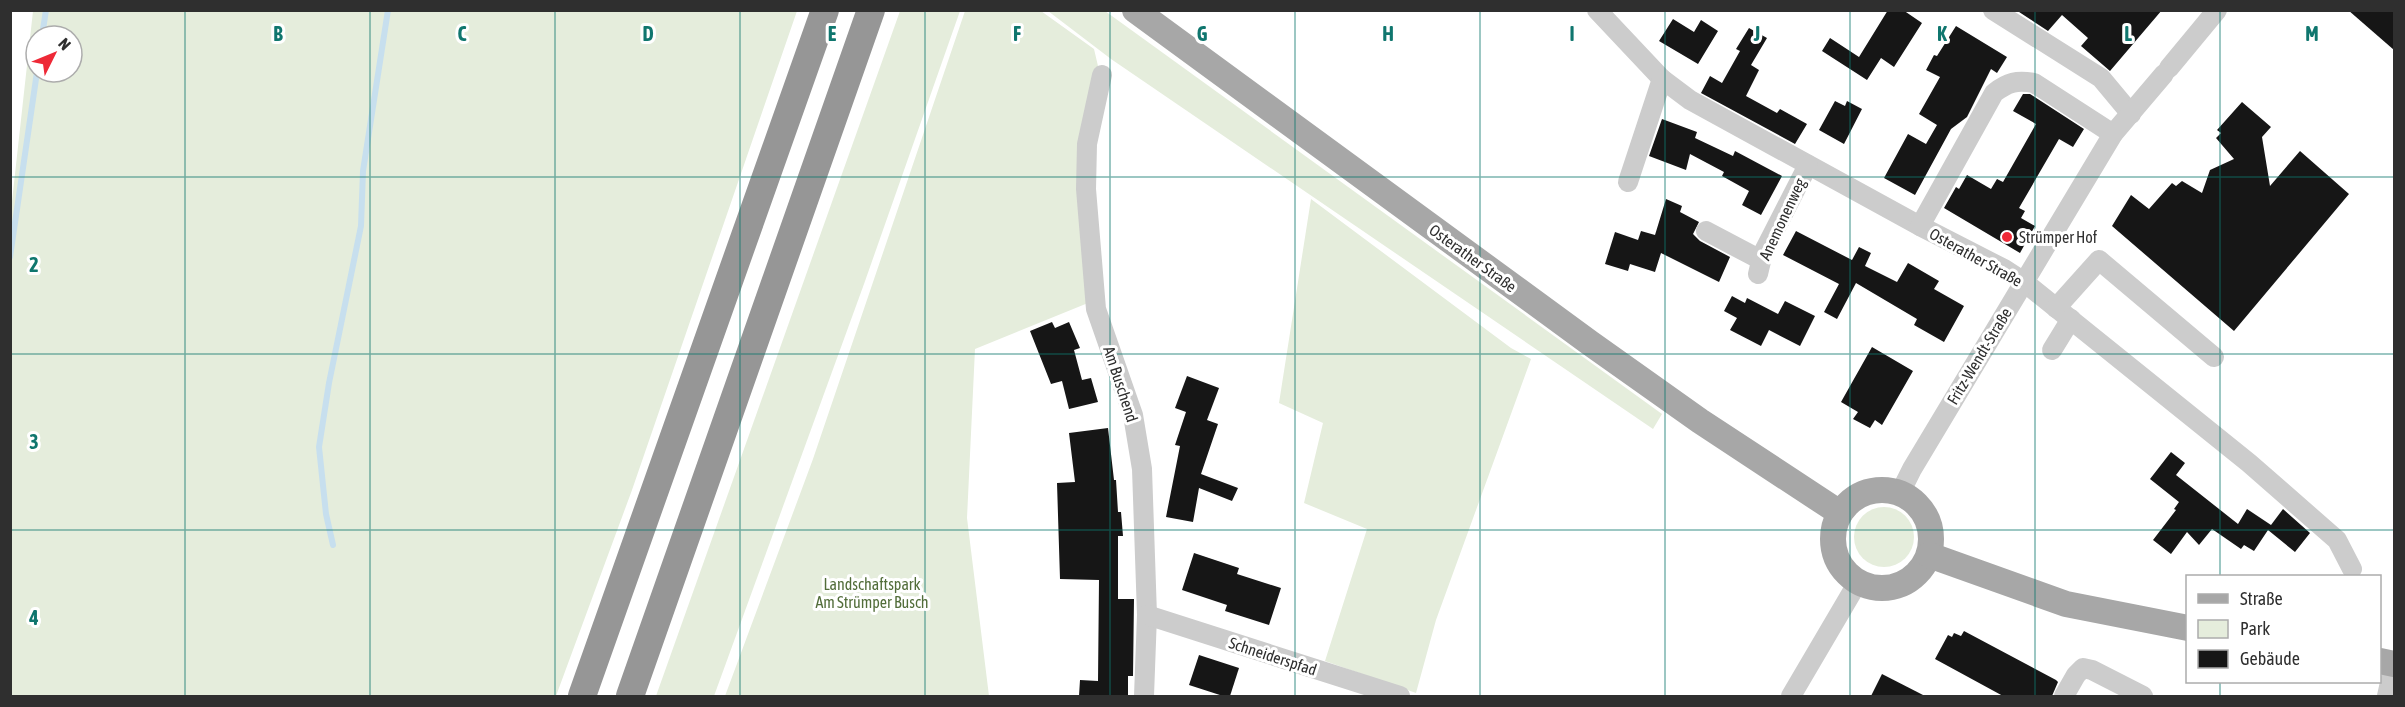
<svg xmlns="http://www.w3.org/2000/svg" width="2405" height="707" font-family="'Asap Condensed',sans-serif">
  <rect width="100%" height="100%" fill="#fff"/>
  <!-- green -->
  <g fill="#e5eddc" fill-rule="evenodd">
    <path d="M33,11H797L632,490L556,696H11L10,201H12ZM36,36H72V72H36Z"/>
    <path d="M900,11H960L864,284L714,696H656Z"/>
    <path d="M965,11H1041L1094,49L1098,66L1091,91L1088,303L975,349L967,518L989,696H725L813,459Z"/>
    <path d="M1048,11H1105L1662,414L1653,429L1111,59Z"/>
    <path d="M1311,199L1511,348L1531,359L1436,620L1416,693L1325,661L1367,529L1304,503L1323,423L1279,403Z"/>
    <circle cx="1884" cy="537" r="30"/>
  </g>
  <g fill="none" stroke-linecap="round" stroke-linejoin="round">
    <!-- stream -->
    <g stroke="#c7dfee" stroke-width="6">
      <path d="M42,36L46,10"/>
      <path d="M10,257L37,72"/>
      <path d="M333,545L326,514L319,447L329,383L361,226L363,171L388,10"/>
    </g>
  </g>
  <!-- building -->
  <g fill="#161616">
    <path d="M1888,10H1903L1922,23L1894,67L1881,58L1867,80L1822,51L1830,38L1859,57Z"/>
    <path d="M2016,10L2066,11L2162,10L2110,71L2081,46L2088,38L2062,15L2048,31Z"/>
    <path d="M2348,10H2394V50Z"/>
    <path d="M1673,19L1694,32L1701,20L1718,31L1698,64L1659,41Z"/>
    <path d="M1956,26L2007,57L1997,73L1991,69L1967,117L1951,129L1915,195L1884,178L1908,134L1926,144L1937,125L1919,114L1940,77L1926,70L1934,55L1937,56Z"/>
    <path d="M1749,28L1767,38L1751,65L1759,70L1746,96L1777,113L1780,109L1807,124L1795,144L1701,93L1710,76L1722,83L1740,51L1736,49Z"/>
    <path d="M2023,94H2030L2084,129L2073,147L2059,139L2019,208L2025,211L2021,218L2035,226L2020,253L1944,208L1956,187L1959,189L1967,175L1991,189L1997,179L2003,182L2036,124L2013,111Z"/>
    <path d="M1835,101L1845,106L1847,101L1862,109L1844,144L1819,130Z"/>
    <path d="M2242,102L2271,127L2262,137L2270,186L2300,151L2349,194L2234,331L2112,226L2131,195L2149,209L2172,183L2176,186L2182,181L2202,193L2210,170L2234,159L2216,138L2221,133L2217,130Z"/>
    <path d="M1662,119L1697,132L1695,138L1733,156L1735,151L1782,176L1761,215L1742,205L1749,191L1722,176L1724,172L1690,154L1686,170L1649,156Z"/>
    <path d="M1666,199L1682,206L1680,212L1699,222L1693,234L1700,241L1730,257L1719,282L1661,253L1655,272L1630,264L1628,271L1605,264L1615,232L1638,240L1641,231L1655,235Z"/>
    <path d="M1796,231L1852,260L1859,247L1871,253L1865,266L1897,282L1908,263L1939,281L1934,289L1964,306L1944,342L1914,325L1917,319L1856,283L1837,319L1824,312L1839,284L1783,255Z"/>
    <path d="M1732,296L1745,303L1747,298L1778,314L1785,301L1815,316L1800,346L1769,330L1761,346L1730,330L1737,318L1724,311Z"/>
    <path d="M1052,322L1055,328L1069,322L1080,348L1074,350L1082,380L1091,378L1098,402L1069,409L1062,381L1051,384L1030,331Z"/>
    <path d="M1872,347L1913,371L1882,425L1875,420L1870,428L1853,419L1858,412L1841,402Z"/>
    <path d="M1187,376L1219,388L1207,420L1218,424L1201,474L1238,488L1232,501L1199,488L1193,522L1166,517L1180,446L1175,445L1186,412L1175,408Z"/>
    <path d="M1108,428L1114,480H1116L1118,512H1121L1123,536H1118V599H1134L1133,676H1128V696H1079L1080,680L1098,681L1099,580L1060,579L1057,483L1075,482L1069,433Z"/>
    <path d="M2171,452L2185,463L2176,475L2238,524L2247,509L2271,525L2283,509L2310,533L2295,552L2268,530L2254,551L2244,545L2241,549L2212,529L2199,545L2187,532L2171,554L2153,540L2176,510L2174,509L2179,502L2150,479Z"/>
    <path d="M1194,553L1239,568L1237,574L1281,588L1269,625L1225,611L1227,605L1182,590Z"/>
    <path d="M1964,631L2056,680L2058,682L2052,696H2003L1935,659L1948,635L1952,637L1954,633L1961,636Z"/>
    <path d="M1199,655L1239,668L1230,696H1223L1189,685Z"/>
    <path d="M1882,674L1925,696H1871Z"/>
  </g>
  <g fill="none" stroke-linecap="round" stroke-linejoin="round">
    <!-- minor -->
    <g stroke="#ccc" stroke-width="20">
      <path d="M1597,10L1662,79L1690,100L1920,226L2004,269L2024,282L2249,463L2337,540L2352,569"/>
      <path d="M1993,10L2101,78L2131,114"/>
      <path d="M2169,68L2217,10"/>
      <path d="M1102,75L1087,144L1086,189L1096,309L1133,415L1142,469L1147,615L1144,696"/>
      <path d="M1628,182L1662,79"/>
      <path d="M1920,226L1994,93C2008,82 2017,80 2034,83L2113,134"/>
      <path d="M1706,231L1761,260"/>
      <path d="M1758,274L1763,253L1808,165"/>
      <path d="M2056,308L2099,260L2214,357"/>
      <path d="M2052,350L2071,319"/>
      <path d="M1900,493L1912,469L2113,134L2164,74"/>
      <path d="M1147,615L1400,696"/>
      <path d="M1791,696L1858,582"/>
      <path d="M2064,696L2076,675L2083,668L2092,670L2143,696"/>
      <path d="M2387,696L2394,665"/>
    </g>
    <!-- major -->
    <g stroke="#a7a7a7" stroke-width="26">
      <path d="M1135,10L1590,343L1700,421L1840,513"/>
      <circle cx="1882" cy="539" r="49"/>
      <path d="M1929,555L2066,604L2188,628"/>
      <path d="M2380,661L2394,664"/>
    </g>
    <!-- highway -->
    <g stroke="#969696" stroke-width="28">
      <path d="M582,696L825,10"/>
      <path d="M630,696L871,10"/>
    </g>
  </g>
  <!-- grid -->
  <path fill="none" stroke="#0f766e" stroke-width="1.5" stroke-opacity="0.55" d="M185,10V696M370,10V696M555,10V696M740,10V696M925,10V696M1110,10V696M1295,10V696M1480,10V696M1665,10V696M1850,10V696M2035,10V696M2220,10V576M10,177H2394M10,354H2394M10,530H2394M2220,682V696"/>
  <!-- markers -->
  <circle fill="#ee2937" stroke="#fff" stroke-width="2" cx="2007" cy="237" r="6"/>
  <g text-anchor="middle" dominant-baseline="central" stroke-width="6" stroke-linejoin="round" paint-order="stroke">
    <!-- street labels -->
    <g font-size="16" fill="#2f2f2f" stroke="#fff">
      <text transform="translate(1782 219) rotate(-65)">Anemonenweg</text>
      <text transform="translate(1976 257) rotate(29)">Osterather Straße</text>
      <text transform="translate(1473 258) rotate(36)">Osterather Straße</text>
      <text transform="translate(1979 356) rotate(-59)">Fritz-Wendt-Straße</text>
      <text transform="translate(1121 384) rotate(72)">Am Buschend</text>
      <text transform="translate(1273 656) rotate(18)">Schneiderspfad</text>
    </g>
    <!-- poi labels -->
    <g font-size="16" fill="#2f2f2f" stroke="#fff" text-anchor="start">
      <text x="2019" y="237">Strümper Hof</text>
    </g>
    <!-- park labels -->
    <g font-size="16" fill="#526d3a" stroke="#fff">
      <text x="872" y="584">Landschaftspark<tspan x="872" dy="18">Am Strümper Busch</tspan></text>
    </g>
  </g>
  <g font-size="20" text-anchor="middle" font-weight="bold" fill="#0f766e" stroke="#fff" stroke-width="6" stroke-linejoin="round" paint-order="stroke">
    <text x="278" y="41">B</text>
    <text x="462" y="41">C</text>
    <text x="648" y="41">D</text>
    <text x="832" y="41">E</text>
    <text x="1017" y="41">F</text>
    <text x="1202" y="41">G</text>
    <text x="1388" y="41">H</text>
    <text x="1572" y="41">I</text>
    <text x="1757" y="41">J</text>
    <text x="1942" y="41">K</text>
    <text x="2128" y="41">L</text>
    <text x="2312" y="41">M</text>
    <text x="34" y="272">2</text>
    <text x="34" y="449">3</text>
    <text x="34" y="625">4</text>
  </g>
  <!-- border -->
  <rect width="2405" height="707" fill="none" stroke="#2f2f2f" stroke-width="24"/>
  <!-- legend -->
  <rect x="2186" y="575" width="195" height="108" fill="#ffffff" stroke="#acacac" stroke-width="1.5"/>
  <rect x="2198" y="594" width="30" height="9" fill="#a7a7a7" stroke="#acacac" stroke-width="1.5"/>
  <text x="2240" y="605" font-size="18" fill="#2f2f2f">Straße</text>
  <rect x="2198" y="620" width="30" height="18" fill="#e5eddc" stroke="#acacac" stroke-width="1.5"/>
  <text x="2240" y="635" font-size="18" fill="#2f2f2f">Park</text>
  <rect x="2198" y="650" width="30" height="18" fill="#161616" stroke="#acacac" stroke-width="1.5"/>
  <text x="2240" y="665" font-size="18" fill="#2f2f2f">Gebäude</text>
  <!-- north arrow -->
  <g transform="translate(54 54) rotate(47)"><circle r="28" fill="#ffffff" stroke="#acacac" stroke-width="1.5"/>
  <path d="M0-4.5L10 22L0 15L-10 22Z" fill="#ee2937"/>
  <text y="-9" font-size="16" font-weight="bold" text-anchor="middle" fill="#2f2f2f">N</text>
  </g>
</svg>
